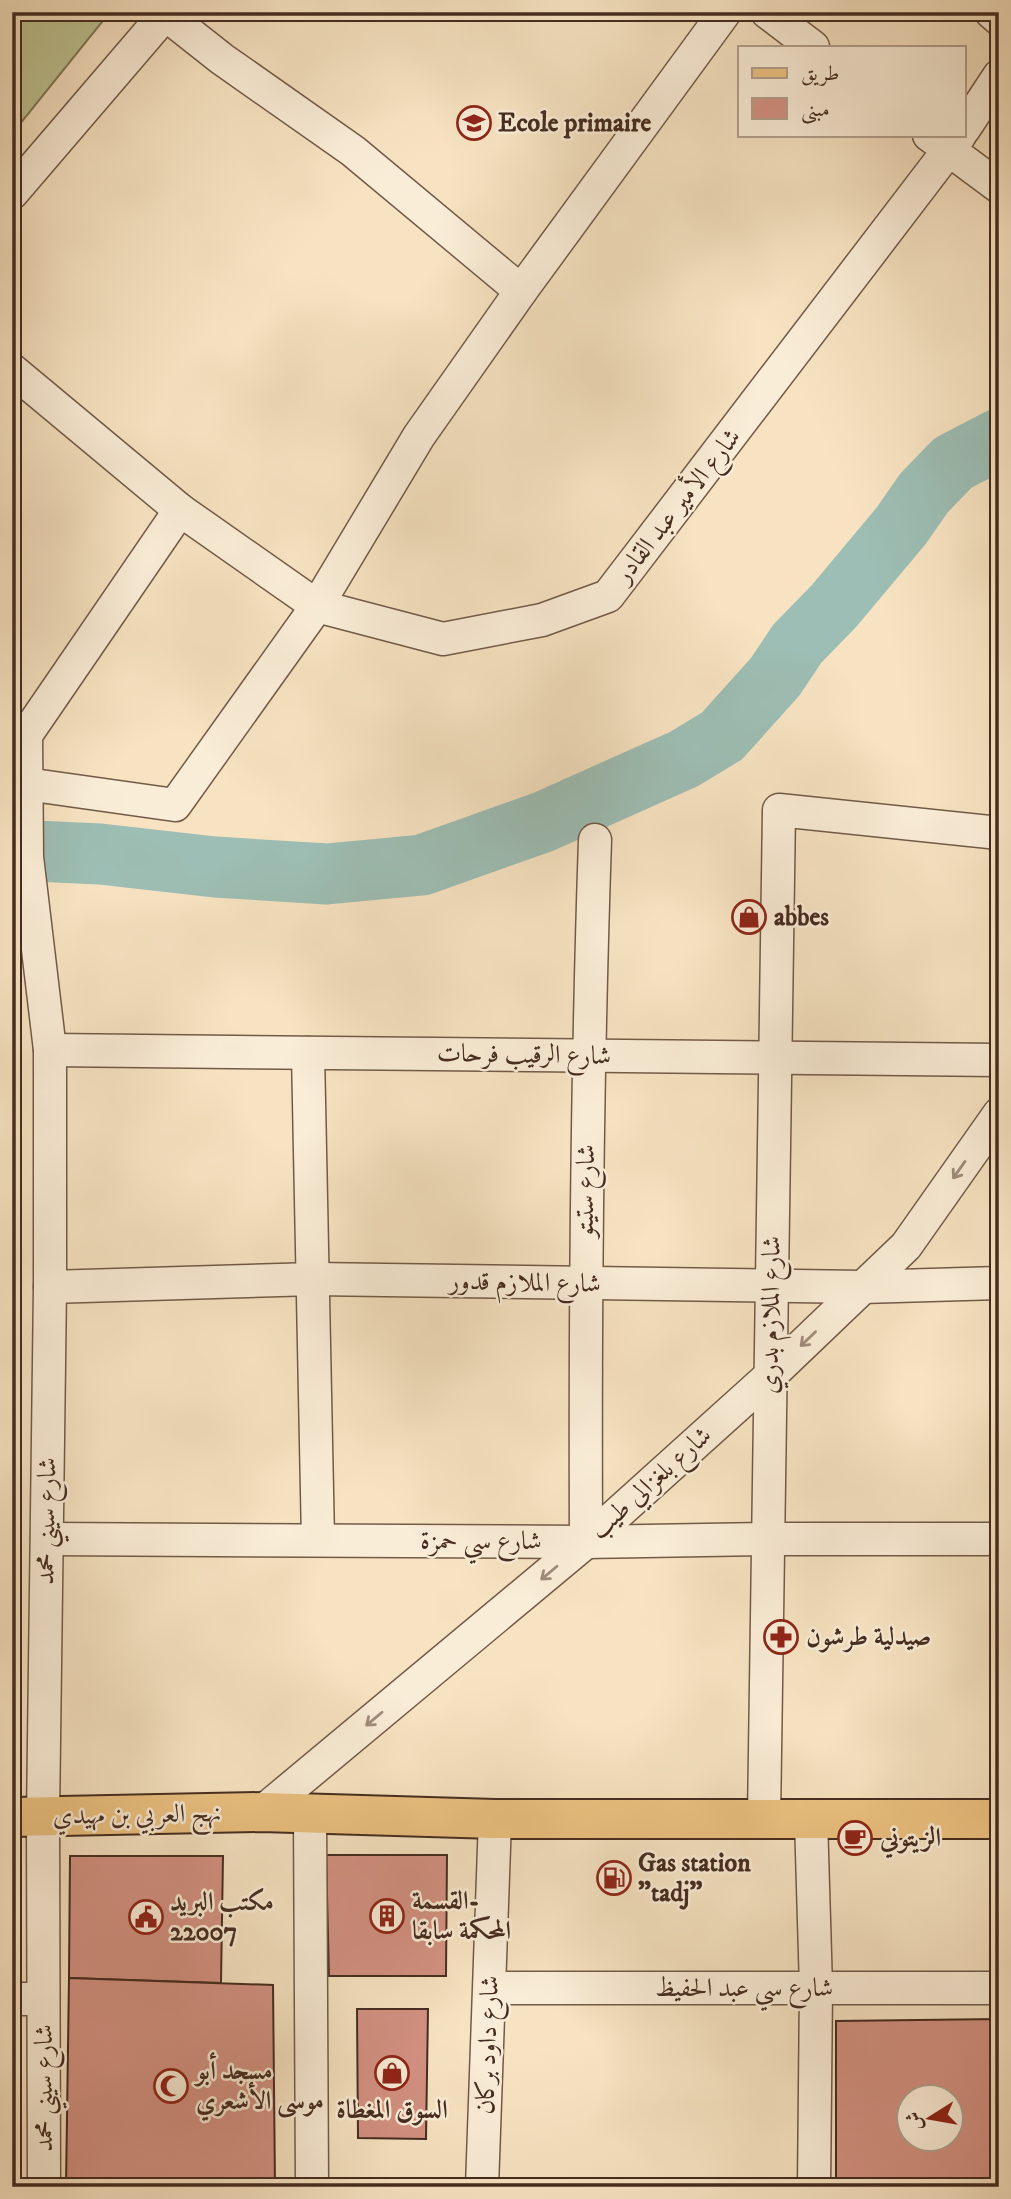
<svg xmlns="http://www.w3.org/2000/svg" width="1011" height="2199" font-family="'IM FELL DW Pica',Amiri,serif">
  <rect width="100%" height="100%" fill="#f7e3c2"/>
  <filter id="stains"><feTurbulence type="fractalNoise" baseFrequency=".00286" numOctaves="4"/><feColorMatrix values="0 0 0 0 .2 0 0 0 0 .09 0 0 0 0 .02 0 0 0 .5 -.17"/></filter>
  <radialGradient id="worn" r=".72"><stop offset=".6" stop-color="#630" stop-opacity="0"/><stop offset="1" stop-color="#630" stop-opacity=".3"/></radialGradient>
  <!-- green -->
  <path fill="#bec392" stroke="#827859" stroke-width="2" d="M12,12H110L12,134Z"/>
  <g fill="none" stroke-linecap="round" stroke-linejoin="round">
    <!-- river -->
    <path stroke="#9dbeb4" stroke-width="61" d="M12,850L100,854L215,867L327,874L422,865L543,822L684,759L722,736L775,677L797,644L834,606L901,526L924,493L953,463L999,439"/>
  </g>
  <!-- building -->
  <g fill="#d39182" stroke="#452c20" stroke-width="2" fill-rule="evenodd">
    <path d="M12,1850H17L20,1985H12Z"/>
    <path d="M326,1855H447L446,1976H329Z"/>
    <path d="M70,1856H223L221,1983L69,1978Z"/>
    <path d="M69,1978L273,1985L275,2187H66Z"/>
    <path d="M357,2009H428L426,2139L358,2138Z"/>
    <path d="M999,2019V2187H836V2021ZM909,2098H951V2140H909Z"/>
  </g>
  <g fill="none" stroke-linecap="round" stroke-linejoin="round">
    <!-- minor casing -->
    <g stroke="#725a48" stroke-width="35">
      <g id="minor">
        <path d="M767,12L813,47"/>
        <path d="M991,12L999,19"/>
        <path d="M165,14L222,59L353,151L521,291"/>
        <path d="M964,129L999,76"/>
        <path d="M929,135L999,187"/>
        <path d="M12,193L167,12"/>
        <path d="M12,370L180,510L317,606L443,639L542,620L608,596L960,135"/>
        <path d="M12,782L175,805L317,606L419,436L521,291L725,12"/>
        <path d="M50,1050L999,1060"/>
        <path d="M308,1053L318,1540"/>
        <path d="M50,1287L314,1279L862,1287L999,1283"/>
        <path d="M47,1539L586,1542L768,1539H999"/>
        <path d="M586,1542C585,1308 587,1074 595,840"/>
        <path d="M262,1812L586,1542L770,1376L906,1246L999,1114"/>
        <path d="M310,1813L312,2187"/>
        <path d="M764,1819L779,810L999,833"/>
        <path d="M811,1819L816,1988L814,2187"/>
        <path d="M490,1988H999"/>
        <path d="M12,1999H43"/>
        <path d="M44,2187L43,1817L50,1287V1050L27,857L26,735L180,510"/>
        <path d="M482,2187L495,1819"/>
      </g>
    </g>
    <!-- primary casing -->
    <g stroke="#452c20" stroke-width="42">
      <path id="primary" d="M12,1817L262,1812L495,1819H999"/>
    </g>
    <!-- minor -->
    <use href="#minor" stroke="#faedd7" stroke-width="32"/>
    <!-- primary -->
    <use href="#primary" stroke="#ecc281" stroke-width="38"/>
  </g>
  <!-- one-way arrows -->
  <defs><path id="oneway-shaft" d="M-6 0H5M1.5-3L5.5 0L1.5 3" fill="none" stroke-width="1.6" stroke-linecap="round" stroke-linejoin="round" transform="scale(1.75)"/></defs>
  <g stroke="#a08c7c">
    <use href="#oneway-shaft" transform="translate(959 1170) rotate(125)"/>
    <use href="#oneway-shaft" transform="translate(808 1339) rotate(136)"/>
    <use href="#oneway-shaft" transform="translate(549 1573) rotate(140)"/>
    <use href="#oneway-shaft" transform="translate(374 1719) rotate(140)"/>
  </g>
  <!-- icons -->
  <defs>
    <g id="school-ring" transform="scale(1.75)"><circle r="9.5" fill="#faedd7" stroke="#8f2418" stroke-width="1.5"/><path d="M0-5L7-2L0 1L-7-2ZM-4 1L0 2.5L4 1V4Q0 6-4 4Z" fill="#8f2418"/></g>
    <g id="shop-ring" transform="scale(1.75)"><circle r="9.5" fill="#faedd7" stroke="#8f2418" stroke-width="1.5"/><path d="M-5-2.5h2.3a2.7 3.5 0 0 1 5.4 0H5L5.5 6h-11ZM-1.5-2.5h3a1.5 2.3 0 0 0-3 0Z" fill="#8f2418"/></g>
    <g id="pharmacy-ring" transform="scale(1.75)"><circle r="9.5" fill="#faedd7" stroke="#8f2418" stroke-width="1.5"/><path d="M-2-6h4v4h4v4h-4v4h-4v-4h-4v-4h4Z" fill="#8f2418"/></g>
    <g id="cafe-ring" transform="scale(1.75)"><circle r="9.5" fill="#faedd7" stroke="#8f2418" stroke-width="1.5"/><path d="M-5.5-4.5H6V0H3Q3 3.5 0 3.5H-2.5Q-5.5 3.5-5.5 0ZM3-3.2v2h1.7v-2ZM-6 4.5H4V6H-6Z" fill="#8f2418"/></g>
    <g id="fuel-ring" transform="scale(1.75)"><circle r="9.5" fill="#faedd7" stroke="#8f2418" stroke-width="1.5"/><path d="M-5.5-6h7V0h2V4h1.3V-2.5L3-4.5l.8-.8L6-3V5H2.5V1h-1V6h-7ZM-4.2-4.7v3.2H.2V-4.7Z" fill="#8f2418"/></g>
    <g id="building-ring" transform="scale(1.75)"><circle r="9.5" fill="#faedd7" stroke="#8f2418" stroke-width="1.5"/><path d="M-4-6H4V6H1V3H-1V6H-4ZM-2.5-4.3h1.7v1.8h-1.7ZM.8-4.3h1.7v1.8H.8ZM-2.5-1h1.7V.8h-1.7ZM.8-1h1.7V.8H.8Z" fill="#8f2418"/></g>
    <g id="civic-ring" transform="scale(1.75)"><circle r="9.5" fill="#faedd7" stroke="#8f2418" stroke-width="1.5"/><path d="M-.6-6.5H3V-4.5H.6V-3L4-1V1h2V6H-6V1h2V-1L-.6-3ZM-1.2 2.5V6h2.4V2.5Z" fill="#8f2418"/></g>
    <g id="mosque-ring" transform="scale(1.75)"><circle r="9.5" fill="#faedd7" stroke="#8f2418" stroke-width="1.5"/><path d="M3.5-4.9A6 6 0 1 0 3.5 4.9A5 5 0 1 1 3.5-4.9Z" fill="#8f2418"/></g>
  </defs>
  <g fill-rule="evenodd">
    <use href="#school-ring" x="474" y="123"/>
    <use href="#shop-ring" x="749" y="917"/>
    <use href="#pharmacy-ring" x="781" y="1637"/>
    <use href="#cafe-ring" x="855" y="1838"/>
    <use href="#fuel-ring" x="614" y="1878"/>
    <use href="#building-ring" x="387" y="1916"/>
    <use href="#civic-ring" x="146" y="1917"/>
    <use href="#shop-ring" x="392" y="2073"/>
    <use href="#mosque-ring" x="171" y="2086"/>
  </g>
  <g text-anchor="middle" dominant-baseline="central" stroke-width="5" stroke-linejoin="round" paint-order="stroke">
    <!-- poi labels -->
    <g font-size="26" font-weight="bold" fill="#452c20" stroke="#faedd7" text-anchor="start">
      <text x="498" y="123">Ecole primaire</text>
      <text x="774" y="917">abbes</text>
      <text x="806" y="1637">صيدلية طرشون</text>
      <text x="880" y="1838">الزيتوني</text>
      <text x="638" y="1863">Gas station<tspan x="638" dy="30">"tadj"</tspan></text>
      <text x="412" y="1901">القسمة-<tspan x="412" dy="30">المحكمة سابقا</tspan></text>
      <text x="170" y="1902">مكتب البريد<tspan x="170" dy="30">22007</tspan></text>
      <text x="196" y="2071">مسجد أبو<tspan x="196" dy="30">موسى الأشعري</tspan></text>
      <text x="392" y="2110" text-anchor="middle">السوق المغطاة</text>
    </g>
    <!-- street labels -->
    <g font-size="26" fill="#452c20" stroke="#faedd7">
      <text transform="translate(678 506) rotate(-52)">شارع الأمير عبد القادر</text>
      <text transform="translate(524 1055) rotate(1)">شارع الرقيب فرحات</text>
      <text transform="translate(586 1191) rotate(-89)">شارع ستيتو</text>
      <text transform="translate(525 1283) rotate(1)">شارع الملازم قدور</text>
      <text transform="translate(771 1315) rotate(-89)">شارع الملازم بدري</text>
      <text transform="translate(651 1483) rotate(-42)">شارع بلغزالي طيب</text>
      <text transform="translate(47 1521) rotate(-89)">شارع سيني محمد</text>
      <text x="481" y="1541">شارع سي حمزة</text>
      <text transform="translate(137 1815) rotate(-1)">نهج العربي بن مهيدي</text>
      <text x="744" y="1988">شارع سي عبد الحفيظ</text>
      <text transform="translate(488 2045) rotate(-88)">شارع داود بركان</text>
      <text transform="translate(44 2088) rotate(-90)">شارع سيني محمد</text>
    </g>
  </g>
  <!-- margin -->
  <rect width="1011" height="2199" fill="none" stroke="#f7e3c2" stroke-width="42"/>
  <rect x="14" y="14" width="983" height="2171" fill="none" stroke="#452c20" stroke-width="3.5"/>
  <rect x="21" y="21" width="969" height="2157" fill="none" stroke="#452c20" stroke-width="2"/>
  <!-- legend -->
  <rect x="738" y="46" width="228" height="91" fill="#faedd7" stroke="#b2a08e" stroke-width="2"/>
  <rect x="752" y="68" width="35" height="10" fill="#ecc281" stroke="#b2a08e" stroke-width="2"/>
  <text x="801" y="80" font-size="21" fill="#452c20">طريق</text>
  <rect x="752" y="98" width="35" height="21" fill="#d39182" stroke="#b2a08e" stroke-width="2"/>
  <text x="801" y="116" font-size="21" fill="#452c20">مبنى</text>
  <!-- north arrow -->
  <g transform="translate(930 2118) rotate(259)"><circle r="33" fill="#faedd7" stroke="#b2a08e" stroke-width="2"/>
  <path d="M0-5L12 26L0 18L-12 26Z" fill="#8f2418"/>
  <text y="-10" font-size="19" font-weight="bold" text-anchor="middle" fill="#452c20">ش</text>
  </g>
  <rect width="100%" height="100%" filter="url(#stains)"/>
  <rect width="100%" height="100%" fill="url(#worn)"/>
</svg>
